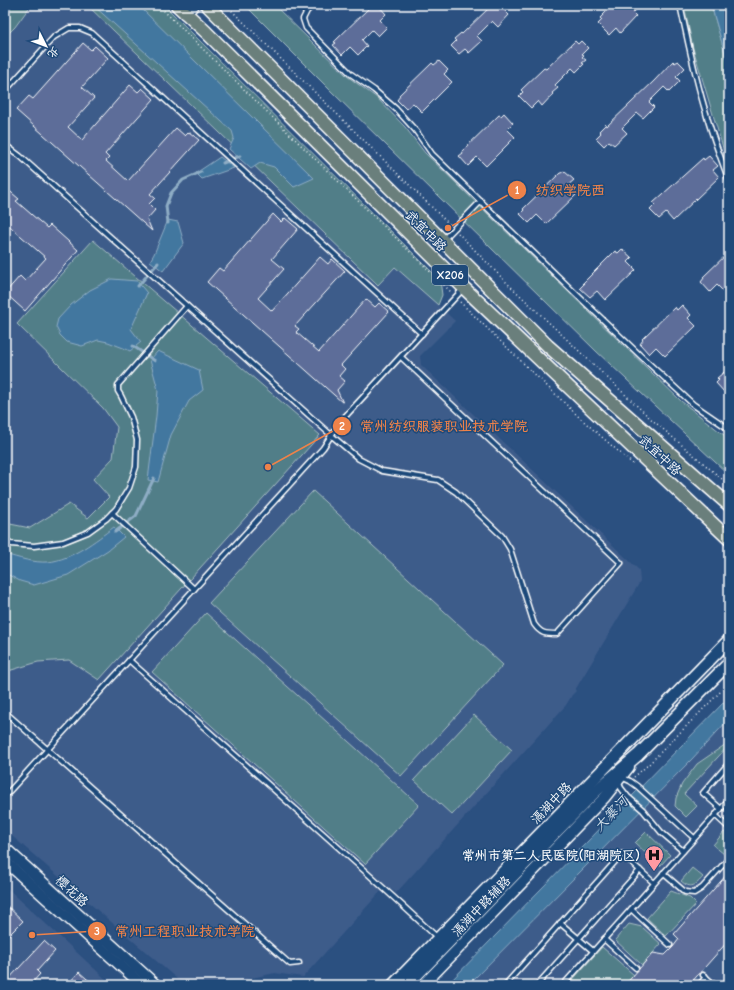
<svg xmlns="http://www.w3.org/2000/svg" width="734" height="990" font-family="'Comic Neue','LXGW WenKai TC',sans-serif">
  <rect width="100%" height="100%" fill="#2b5080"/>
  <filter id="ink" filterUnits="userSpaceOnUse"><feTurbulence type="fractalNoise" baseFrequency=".025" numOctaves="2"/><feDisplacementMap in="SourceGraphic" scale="8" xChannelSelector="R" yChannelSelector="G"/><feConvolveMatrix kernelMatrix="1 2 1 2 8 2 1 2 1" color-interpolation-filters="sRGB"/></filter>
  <g filter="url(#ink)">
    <!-- built -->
    <g fill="#3e5c8a">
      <path d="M31,5H87L378,285L395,267L438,305L455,321L420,356L421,365L639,570L640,582L575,690L576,691L572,695L566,705L396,893L391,888L384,894L381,891L303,977L275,973L233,982L229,985H184L5,830V37L15,27Z"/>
      <path d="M729,719V985H468L692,759Z"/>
      <path d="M5,886L112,985H5Z"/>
    </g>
    <!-- green -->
    <g fill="#517e88" stroke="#a8bec4">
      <path d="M5,5H31L15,27L5,37Z"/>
      <path d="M87,5H164L440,280L442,295L438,305L395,267L378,285Z"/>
      <path d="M245,5H274L347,76L377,98L405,127L425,153L681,401L729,439V475L596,351L332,92Z"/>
      <path d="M684,5H711L729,67V168L693,48Z"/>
      <path d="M93,240L320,435L99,680L69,660L38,662L5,672V523L30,528L69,504L88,518L109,497L93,479L113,458L117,427L103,408L17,324Z"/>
      <path d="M313,491L503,665L401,776L209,603Z"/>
      <path d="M206,613L419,805L365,864L152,672Z"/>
      <path d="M474,715L512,750L452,815L414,780Z"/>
      <path d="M729,742V745L684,794L697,806L686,817L675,806L676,798L682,784L697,764Z"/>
      <path d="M646,832L670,855L660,866L635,843Z"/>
      <path d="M724,832L729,835V848L724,854L713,845Z"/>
      <path d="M692,868L703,877C696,885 691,890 681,881Z"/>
      <path d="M671,891L690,898L696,904L666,936L647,918Z"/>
      <path d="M629,924L642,927L661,944L642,965L615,940Z"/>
      <path d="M602,947L634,975L625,985H568Z"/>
    </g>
    <!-- water -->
    <g fill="#42779f" stroke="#8eadc5">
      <path d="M93,5H138L314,178L294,187L274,167L260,163L251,169L229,149L234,138L232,131Z"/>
      <path d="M711,5H729V67Z"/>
      <path d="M220,157L234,168L202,179L196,173Z"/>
      <path d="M168,220L178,222L184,243L163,271L150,261L154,254Z"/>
      <path d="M112,279L137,281L147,293L131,329L141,342L130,351L126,349L108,342L98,340L82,346L67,342L60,335L56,327L58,319L71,305L90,290Z"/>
      <path d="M158,351L199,370L203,390L189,401L171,435L158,482L148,480L156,416L158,390L150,360Z"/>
      <path d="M114,527L124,537L108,550L68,575L34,585L20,581L5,573V554C18,558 34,563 48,562C73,559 95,541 114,527Z"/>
      <path d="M729,697V719L692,759L468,985H447Z"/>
    </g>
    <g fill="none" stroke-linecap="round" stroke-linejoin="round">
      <!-- stream -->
      <g stroke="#8eadc5" stroke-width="3">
        <path d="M223,163L240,156"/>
        <path d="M168,223L166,206L171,193L183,180L201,172"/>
        <path d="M138,286L158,263"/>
        <path d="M133,346L155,361"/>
        <path d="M115,532L136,516L154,478"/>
      </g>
    </g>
    <!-- building -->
    <g fill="#5d6d99" stroke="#fff">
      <path d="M372,5H378L386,14L380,20L387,27L378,36L372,30L362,40L367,46L358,55L350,47L342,55L333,45L336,43L334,42Z"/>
      <path d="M492,5H509L504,10L509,15L498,27L492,21L477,36L482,41L469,53L465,49L459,54L451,46L456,41L454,39L461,33L462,34Z"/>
      <path d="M613,5H641L633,13L636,16L620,33L616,28L609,35L598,24L602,20L600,18Z"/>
      <path d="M575,41L578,44L581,41L588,48L582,54L584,55L582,57L586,60L582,63L584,64L576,72L572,68L555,85L558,88L552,93L553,94L542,106L538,101L531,108L519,96L523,92L521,90L544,68L546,69Z"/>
      <path d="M83,43L91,50L95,46L108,58L82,87L94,98L68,127L82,140L130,85L138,92L142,88L154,99L105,154L109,158L106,161L128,181L176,128L185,136L189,132L199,140L150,194L155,198L149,204L155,210L147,219L152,231L16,110L29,96L33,99Z"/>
      <path d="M439,61L448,70L444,74L452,82L422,112L413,103L406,109L397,100L400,96L399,95L432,63L434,65Z"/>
      <path d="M673,61L675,63L678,61L685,68L676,77L680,81L669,92L664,87L649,102L654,107L643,118L637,113L622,128L627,133L614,145L609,141L604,146L596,138L601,133L599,131L606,124L607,126L654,81Z"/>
      <path d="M504,113L513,123L507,129L515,137L486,166L477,157L468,166L459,156L463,153L462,151L499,115L501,116Z"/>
      <path d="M709,156L718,166L713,170L719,177L673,221L666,213L659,219L650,210L655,205L653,203L703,158L704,160Z"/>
      <path d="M564,171L574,180L567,186L576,195L546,224L537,215L529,223L520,214L524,210L523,209L560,173H561Z"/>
      <path d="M5,187L19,199L16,201L47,228L50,225L78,250L25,311L5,293L20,276L25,281L46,258L5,222Z"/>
      <path d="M273,214L281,222L285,218L298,229L272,259L284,269L258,298L272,311L320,257L328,264L332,259L345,271L295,326L299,329L296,332L319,352L366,299L375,307L379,303L389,312L341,365L345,369L339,376L345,381L337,390L343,403L207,282L219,268L223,271Z"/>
      <path d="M622,249L632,258L628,262L636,270L605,300L597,291L590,297L580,288L584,284L583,283L615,251L618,253Z"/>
      <path d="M729,252V297L717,285L710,292L701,282L704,278L703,277Z"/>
      <path d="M682,305L691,315L688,318L696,326L665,356L656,347L649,354L640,344L643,340L642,339L675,307L677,310Z"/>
      <path d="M729,368V389L725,393L716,383L719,380L717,378Z"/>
      <path d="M729,872V940L689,985H625L653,953L665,955L673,947L679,939L674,934Z"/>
      <path d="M5,904L23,921L5,939Z"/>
      <path d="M44,941L55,951L37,971L40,974L30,985L26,982L24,985H5V983Z"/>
      <path d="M79,972L94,985H67Z"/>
    </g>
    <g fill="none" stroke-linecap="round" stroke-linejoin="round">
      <!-- service casing -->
      <g stroke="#fff" stroke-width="7">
        <g id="service">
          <path d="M313,5L307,11L303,19L306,28L351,74L374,90L396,109L416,131L432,154L575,293L645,360L694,405L729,429"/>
          <path d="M680,5C688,41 695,78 706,113C712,136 721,158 729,181"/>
          <path d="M5,91L54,37L69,28H80L92,33L422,334"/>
          <path d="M5,146L8,147L20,156L331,435L359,459L382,471L438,480L456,492L502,536L510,549L534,624C541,634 545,634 557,634L621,563L401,357"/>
          <path d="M444,239L481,201"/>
          <path d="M112,513L194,589"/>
          <path d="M5,542L11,544L34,546L63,542L88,532L106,519L116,509L129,488L136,467L137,440L131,417L121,396L118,391V385L187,306"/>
          <path d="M129,660L367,873L438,938"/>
          <path d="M5,712L290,964L299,963"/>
          <path d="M621,777L630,781L637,786L694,838"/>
          <path d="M618,781L621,788L628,797L643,810L661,832L683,851"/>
          <path d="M5,796L323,448L340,422L463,289"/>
          <path d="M721,809L703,793L729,763"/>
          <path d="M715,815L729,828"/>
          <path d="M663,873L685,892L694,893L702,888L729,858"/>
          <path d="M631,909L670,945"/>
          <path d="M560,923L593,951"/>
          <path d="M604,939L636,968"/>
          <path d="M703,975L715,985"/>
          <path d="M505,985L622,854L654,883"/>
          <path d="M537,985L640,870"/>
          <path d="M563,985L729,800"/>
          <path d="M699,985L706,977"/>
        </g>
      </g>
      <!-- tertiary casing -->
      <g stroke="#fff" stroke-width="13">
        <g id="tertiary">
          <path d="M185,14L194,5"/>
          <path d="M5,848L156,985"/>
          <path d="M5,861L142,985"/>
          <path d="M423,985L605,797L629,767"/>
        </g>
      </g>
      <!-- secondary casing -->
      <g stroke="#fff" stroke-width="14">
        <g id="secondary">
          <path d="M393,985L729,640"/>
          <path d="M407,985L597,790L638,755L729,663"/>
        </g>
      </g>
      <!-- primary casing -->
      <g stroke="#fff" stroke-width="15">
        <g id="primary">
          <path d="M177,5L206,32L464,288L729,539"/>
          <path d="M207,5L548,346L729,505"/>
        </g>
      </g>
      <!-- path -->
      <g stroke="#fff" stroke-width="1.5" stroke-dasharray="1 3" stroke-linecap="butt">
        <path d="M158,5L451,292"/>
        <path d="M226,5L450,225"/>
        <path d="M458,233L507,283L650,418L729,485"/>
        <path d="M460,302L580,418L634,465"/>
        <path d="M634,777L648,765L729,683"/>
        <path d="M379,985L383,981"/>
      </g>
      <!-- service -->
      <use href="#service" stroke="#1f4a7a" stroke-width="4"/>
      <!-- tertiary -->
      <use href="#tertiary" stroke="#1f4a7a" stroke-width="10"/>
      <!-- secondary -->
      <use href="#secondary" stroke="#1f4a7a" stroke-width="11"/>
      <!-- primary -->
      <use href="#primary" stroke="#6b7f7c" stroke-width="12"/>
    </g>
  </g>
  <!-- icons -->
  <defs>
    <g id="hospital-pin" transform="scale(1)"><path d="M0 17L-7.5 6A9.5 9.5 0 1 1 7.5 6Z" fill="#ff9aa2" stroke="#1f4a7a"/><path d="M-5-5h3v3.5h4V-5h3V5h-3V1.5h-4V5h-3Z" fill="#111"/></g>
  </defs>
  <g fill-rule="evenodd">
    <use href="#hospital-pin" x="654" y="855"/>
  </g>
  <g text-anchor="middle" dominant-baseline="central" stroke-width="3" stroke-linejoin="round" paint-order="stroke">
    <!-- shield labels -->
    <rect fill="#1f4a7a" stroke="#bcc9d7" stroke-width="1" x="432" y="265" width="36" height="20" rx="3"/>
    <g font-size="12" font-weight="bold" fill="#fff">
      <text x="450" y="275">X206</text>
    </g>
    <!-- street labels -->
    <g font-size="13" fill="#fff" stroke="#1f4a7a">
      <text transform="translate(426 231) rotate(45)">武宜中路</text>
      <text transform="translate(660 455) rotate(43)">武宜中路</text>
      <text transform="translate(551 803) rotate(-46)">滆湖中路</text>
      <text transform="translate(72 891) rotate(42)">樱花路</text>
      <text transform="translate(481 906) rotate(-46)">滆湖中路辅路</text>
    </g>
    <!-- poi labels -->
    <g font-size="13" font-weight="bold" fill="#fff" stroke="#1f4a7a" text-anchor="end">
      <text x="640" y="855">常州市第二人民医院(阳湖院区)</text>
    </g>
    <!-- water labels -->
    <g font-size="14" font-style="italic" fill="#d0dde7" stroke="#1f4a7a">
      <text transform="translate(611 814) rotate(-46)">大寨河</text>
    </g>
  </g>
  <!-- callouts -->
  <path fill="none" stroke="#ee8249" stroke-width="1.5" d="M448 228L517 190M268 467L342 426M32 935L97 931"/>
  <g fill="#ee8249" stroke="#1f4a7a" stroke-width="1.5">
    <circle cx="448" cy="228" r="4"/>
    <circle cx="268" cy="467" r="4"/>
    <circle cx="32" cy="935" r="4"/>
    <circle cx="517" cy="190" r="10"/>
    <circle cx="342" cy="426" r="10"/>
    <circle cx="97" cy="931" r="10"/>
  </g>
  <g font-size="12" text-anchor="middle" font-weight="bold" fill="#fff">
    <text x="517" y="194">1</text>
    <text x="342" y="430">2</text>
    <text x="97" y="935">3</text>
  </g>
  <g font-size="14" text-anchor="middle" font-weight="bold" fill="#ee8249" stroke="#1f4a7a" stroke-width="3" stroke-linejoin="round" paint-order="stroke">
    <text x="570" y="195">纺织学院西</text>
    <text x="444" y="431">常州纺织服装职业技术学院</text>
    <text x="185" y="936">常州工程职业技术学院</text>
  </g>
  <!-- margin -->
  <rect width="734" height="990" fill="none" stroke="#1f4a7a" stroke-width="20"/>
  <rect x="10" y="10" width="714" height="970" fill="none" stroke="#fff" stroke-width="1.5" filter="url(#ink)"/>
  <!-- north arrow -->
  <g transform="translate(46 46) rotate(132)" stroke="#1f4a7a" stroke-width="3" paint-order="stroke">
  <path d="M0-3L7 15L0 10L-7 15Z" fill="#ffffff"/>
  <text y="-6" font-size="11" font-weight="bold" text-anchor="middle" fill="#ffffff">北</text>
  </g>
</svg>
